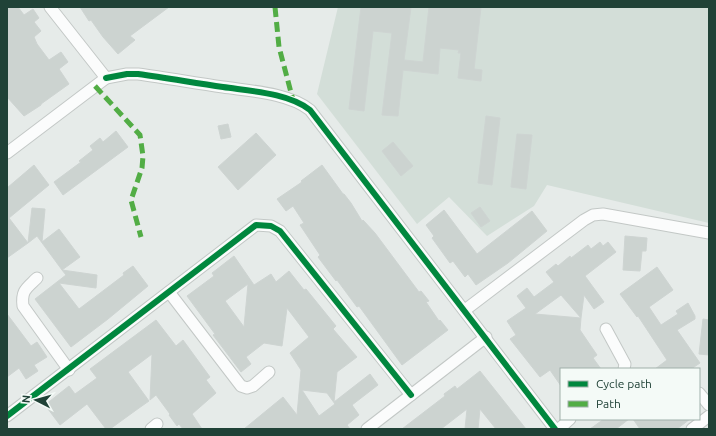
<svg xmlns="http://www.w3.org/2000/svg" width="716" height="436" font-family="Ubuntu,sans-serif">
  <rect width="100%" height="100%" fill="#e6ebe9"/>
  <!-- built -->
  <path fill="#d3ded8" d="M338,7H709V223L547,185L534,206L487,236L449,197L417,224L317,94Z"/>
  <!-- building -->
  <g fill="#ccd3d0" stroke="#ced4d2" fill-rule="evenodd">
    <path d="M7,7H18L24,15L33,9L39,18L34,22L41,31L34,37L37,44L49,60L61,52L68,62L59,69L69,84L41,104V105L24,116L7,97Z"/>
    <path d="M80,7H169L130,36L135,40L118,54L103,37L91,20L89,21Z"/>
    <path d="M361,7H411L404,60L423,62L429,7H481L474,69L482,70L481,81L458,78L461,53H458L459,50L440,48L438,74L403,70L398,116L382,115L392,33L373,31L364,111L349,109Z"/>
    <path d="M486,116L500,118L492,185L478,183Z"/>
    <path d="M228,124L231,137L221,139L218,126Z"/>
    <path d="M116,131L128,147L63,195L54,182L81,162L79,161L93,150L90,146L100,138L103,142Z"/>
    <path d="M256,133L276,155L238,190L218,167Z"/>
    <path d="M517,134L532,135L526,189L511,187Z"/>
    <path d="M393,142L413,166L401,176L382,151Z"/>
    <path d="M34,165L49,185L9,218L28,243L7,258V188Z"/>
    <path d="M322,165L343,194H344L351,203L362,221L363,220L375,233L419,292L421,291L429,301L426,302L439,321L440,320L448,330L402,365L359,306L357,307L337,280L336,281L318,257L320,255L300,225L304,223L293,206L286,211L277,199L302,182L301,181Z"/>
    <path d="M480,207L490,221L481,227L471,213Z"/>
    <path d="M32,208L45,209L42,242L59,229L80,257L62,270L37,236L28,243Z"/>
    <path d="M444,210L477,254L532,211L547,231L508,263L476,285L468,274L465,277L453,261L450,263L432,238L434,236L426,225Z"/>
    <path d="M625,236L647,238L646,251H642L640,271L623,270Z"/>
    <path d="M600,242L603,246L608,242L616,252L585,276L604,302L594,309L584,295L581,318L561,295L535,314L581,318L580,330L597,355L593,358L601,369H561V386L550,370L540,377L510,339L516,335L507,321L526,308L517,296L527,288L534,297L554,282L546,272L556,264L558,266L570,256L571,258L588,245L591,249Z"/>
    <path d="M234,256L254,285L271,274L276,282L289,271L304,290L306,289L336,326L333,329L357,357L337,372L334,402L370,374L378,385L352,405L359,415L347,425L350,429H244L283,397L297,415L301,370L290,353L309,337L287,308L282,346L264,343L246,357L251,364L241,372L213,335L215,334L187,296L214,276L212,273ZM248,284L244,327L225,301ZM302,390L327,393L335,404L319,416Z"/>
    <path d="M133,266L148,286L108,319L71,347L35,299L66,275L62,270L97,275L96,288L59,283L79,309L124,275L123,273Z"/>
    <path d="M657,267L673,290L649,307L661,325L678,314L676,311L688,303L695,316V319L677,330L700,363L691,369H655L667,360L638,316L637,317L620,294Z"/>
    <path d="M7,314L31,346L37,342L47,357L34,365L38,371L26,379L19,368L7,377Z"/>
    <path d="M703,319L709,320V355L699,354Z"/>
    <path d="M156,320L176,346L183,340L210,377L206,380L216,393L192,414L202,429H183L179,424L177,426L169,415L170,414L156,395L150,400L152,354L128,372L149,401L139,408L110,429H106L87,404L60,425L45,405L69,386L75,394L97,378L90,369Z"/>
    <path d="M480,371L526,429H496L480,409L478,429H465L467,409L441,429H402L445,396L444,394L455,386L457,389Z"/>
    <path d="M604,419H629L616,429H590Z"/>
    <path d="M633,419H690L677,429H640Z"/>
  </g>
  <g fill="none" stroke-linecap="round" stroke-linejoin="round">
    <!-- minor casing -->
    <g stroke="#c3c8c6" stroke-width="13">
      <g id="minor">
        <path d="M106,78L127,74H138C167,78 195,83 223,87C250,91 289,93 310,110L555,429"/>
        <path d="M7,153L106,78L50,7"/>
        <path d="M37,278C27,288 21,290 23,306L69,370"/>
        <path d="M169,292L241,386L247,388L253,386L269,372"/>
        <path d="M465,310L584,220L593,215L603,214L709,233"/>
        <path d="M606,329L625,364L624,369"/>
        <path d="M699,393L709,405"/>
        <path d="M7,416L256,225L271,226L280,231L411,395"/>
        <path d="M151,429L157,424"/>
        <path d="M367,429L486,337"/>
        <path d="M559,429L570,419"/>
        <path d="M692,429L709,416"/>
      </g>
    </g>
    <!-- minor -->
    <use href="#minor" stroke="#fbfcfc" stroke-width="11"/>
    <!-- quiet -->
    <g stroke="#52ad45" stroke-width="5" stroke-dasharray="10 5" stroke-linecap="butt">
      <path d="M275,7L279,47L293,100"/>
      <path d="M95,86L140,135L143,156L142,168L131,200L141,237"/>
    </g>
    <!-- cycleway casing -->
    <g stroke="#f4faf7" stroke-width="8">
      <g id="cycleway">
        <path d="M106,78L127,74H138C167,78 195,83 223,87C250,91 289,93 310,110L555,429"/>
        <path d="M7,416L256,225L271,226L280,231L411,395"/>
      </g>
    </g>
    <!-- cycleway -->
    <use href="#cycleway" stroke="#00873e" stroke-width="6"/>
  </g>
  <!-- border -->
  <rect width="716" height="436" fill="none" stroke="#204237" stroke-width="16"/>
  <!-- legend -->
  <rect x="560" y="368" width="140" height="52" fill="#f4faf7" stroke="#9fb0aa"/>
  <rect x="568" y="381" width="20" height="6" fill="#00873e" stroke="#9fb0aa"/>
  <text x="596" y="388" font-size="12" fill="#204237">Cycle path</text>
  <rect x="568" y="401" width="20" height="6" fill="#52ad45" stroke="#9fb0aa"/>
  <text x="596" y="408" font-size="12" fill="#204237">Path</text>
  <!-- north arrow -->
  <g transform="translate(36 400) rotate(276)" stroke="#f4faf7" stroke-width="3" paint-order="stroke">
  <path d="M0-3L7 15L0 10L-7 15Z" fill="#204237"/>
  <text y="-6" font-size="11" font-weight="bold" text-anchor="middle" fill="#204237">N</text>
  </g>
</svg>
